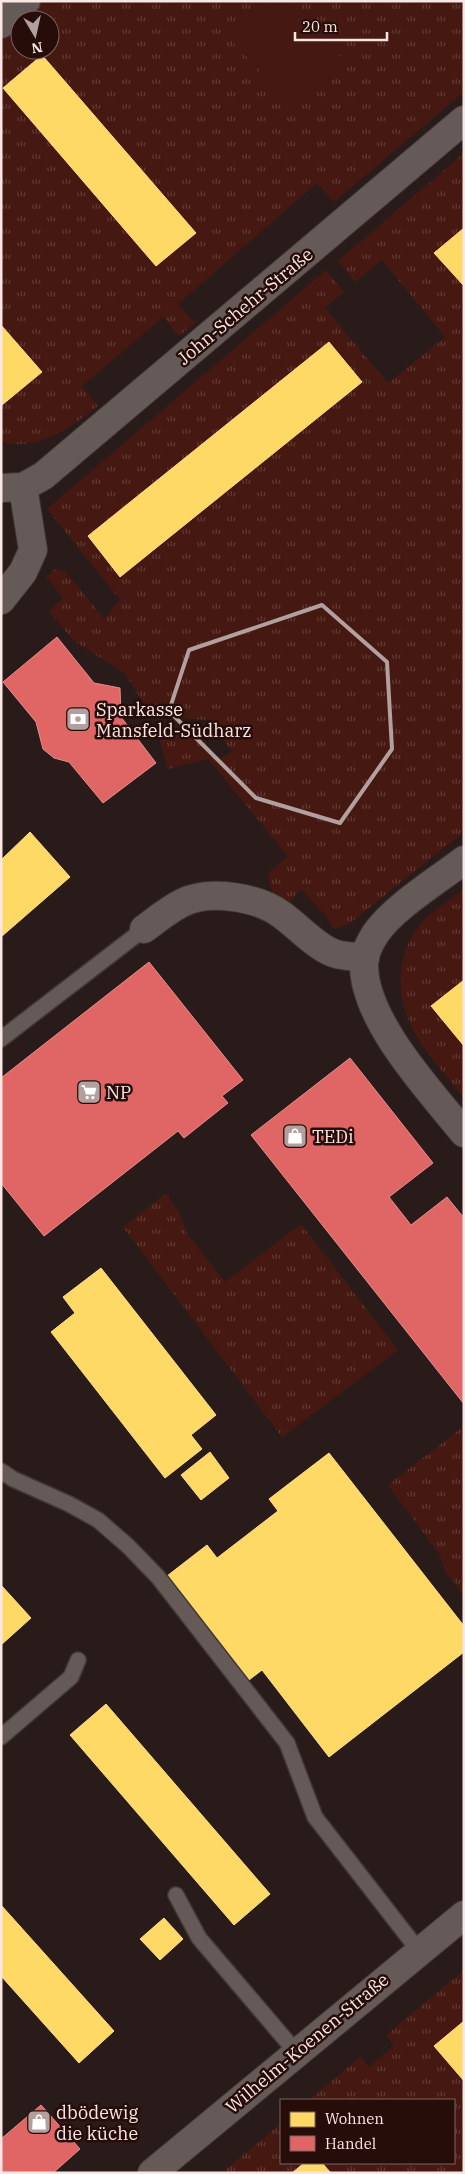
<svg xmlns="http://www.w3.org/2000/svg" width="465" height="2174" font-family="'IBM Plex Serif',serif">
  <defs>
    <pattern id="grass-tufts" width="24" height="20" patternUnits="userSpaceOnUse" patternTransform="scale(1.25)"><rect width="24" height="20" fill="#461812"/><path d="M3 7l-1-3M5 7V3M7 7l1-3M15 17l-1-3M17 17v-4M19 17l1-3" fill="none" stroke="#623a34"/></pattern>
  </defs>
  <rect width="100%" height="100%" fill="#291b19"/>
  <!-- grass -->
  <g fill="url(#grass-tufts)" fill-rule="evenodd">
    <path d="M38,1H464V92L334,202L317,183L178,304L195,323L179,336L163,317L82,386L98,406C71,427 38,452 1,442V35ZM20,20H50V50H20Z"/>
    <path d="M464,153V832L350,923L336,929L331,926L327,917L301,889L286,905L273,897L268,873L288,856L208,759L168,769L157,731L160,728L196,732L219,760L232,751L208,720L152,716L125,674L73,640L49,611L63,598L46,577L55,569L65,571L104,619L120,600L47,509L326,270L344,292L325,308L388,383L445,337L382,260L355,282L338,261Z"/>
    <path d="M464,889V1098C449,1079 432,1060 419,1040C396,1005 392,955 422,923C433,910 450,900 464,889Z"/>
    <path d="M166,1193L181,1216L186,1232L225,1282L301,1224L398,1350L282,1437L123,1227Z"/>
    <path d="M464,1426V1596L446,1572L440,1555L388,1485Z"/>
    <path d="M464,1970V2173H228L225,2170L281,2123V2163H454V2100H309L360,2057L369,2067L394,2046L386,2035Z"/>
  </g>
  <!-- green -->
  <path fill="#461812" d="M273,1H289L345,62L295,108L231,40Z"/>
  <!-- homes -->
  <g fill="#ffd966" stroke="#fedd8c">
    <path d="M42,55L196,233L156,266L3,88Z"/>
    <path d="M464,228V286L434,253Z"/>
    <path d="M1,325L42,372L2,405L1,404Z"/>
    <path d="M329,342L362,382L120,577L88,536Z"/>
    <path d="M30,832L70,877L1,937V860Z"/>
    <path d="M464,980V1046L431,1006Z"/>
    <path d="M101,1268L216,1415L191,1435L202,1449L165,1478L51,1332L75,1313L63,1297Z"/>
    <path d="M210,1452L229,1478L201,1500L181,1475Z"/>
    <path d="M329,1453L464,1626V1652L329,1757L262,1670L249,1680L167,1576L207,1545L217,1558L278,1511L269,1499Z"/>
    <path d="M1,1585L31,1618L1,1645Z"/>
    <path d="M106,1704L270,1894L234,1925L70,1735Z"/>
    <path d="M1,1905L114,2031L79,2063L1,1976Z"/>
    <path d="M164,1918L183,1939L160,1960L140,1939Z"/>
    <path d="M464,2021V2081L434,2046Z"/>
    <path d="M304,2163H322L331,2173H292Z"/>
  </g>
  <!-- shops -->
  <g fill="#e06666" stroke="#e88d8c">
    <path d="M57,637L94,683L120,688L121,717L156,763L103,803L69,762L54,758L43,749L36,722L3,682Z"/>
    <path d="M149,962L243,1080L222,1096L228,1103L184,1138L178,1131L44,1236L1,1183V1078Z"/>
    <path d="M350,1058L433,1163L389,1197L411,1225L447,1197L464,1218V1404L251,1135Z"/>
    <path d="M41,2105L80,2149L53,2173H1V2139Z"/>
  </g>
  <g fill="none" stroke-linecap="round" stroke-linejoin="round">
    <!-- service casing -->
    <g stroke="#433836" stroke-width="18">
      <g id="service">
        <path d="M1,1039L144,929"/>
        <path d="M1,1471L13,1479L69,1504L98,1520L128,1546L158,1577L287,1743L315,1817L419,1951"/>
        <path d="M1,1737L71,1677L78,1660"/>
        <path d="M176,1895L199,1938L296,2052"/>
      </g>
    </g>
    <!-- minor casing -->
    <g stroke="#433836" stroke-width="30">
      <g id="minor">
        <path d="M1,24L26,1"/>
        <path d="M1,488L23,487L43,476L464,120"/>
        <path d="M1,600L23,572L33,550L23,487"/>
        <path d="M464,860C438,880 394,907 376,933C370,942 364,954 364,965C364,1021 430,1091 464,1133"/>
        <path d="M144,929C156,920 168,910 182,903C209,889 258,897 282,915C296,925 316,946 331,952C340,957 355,956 365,958"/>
        <path d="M152,2173L464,1915"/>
      </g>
    </g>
    <!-- service -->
    <use href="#service" stroke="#655a58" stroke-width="15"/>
    <!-- minor -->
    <use href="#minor" stroke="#655a58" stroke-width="28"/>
  </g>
  <!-- marked area -->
  <path fill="none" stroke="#b1a09d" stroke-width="4" stroke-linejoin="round" d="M322,605L387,662L392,749L340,823L256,798L169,711L189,650Z"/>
  <!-- icons -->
  <defs>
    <g id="bank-square" transform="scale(1.25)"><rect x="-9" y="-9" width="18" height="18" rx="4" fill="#b1a09d" stroke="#260d0a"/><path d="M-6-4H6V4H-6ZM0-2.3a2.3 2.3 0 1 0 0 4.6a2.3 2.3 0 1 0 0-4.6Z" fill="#fff"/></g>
    <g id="supermarket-square" transform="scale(1.25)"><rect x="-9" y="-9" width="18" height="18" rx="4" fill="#b1a09d" stroke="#260d0a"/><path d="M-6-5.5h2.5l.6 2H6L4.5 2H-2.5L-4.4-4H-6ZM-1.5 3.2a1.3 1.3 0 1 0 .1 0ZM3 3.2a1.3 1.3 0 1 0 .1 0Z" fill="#fff"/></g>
    <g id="shop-square" transform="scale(1.25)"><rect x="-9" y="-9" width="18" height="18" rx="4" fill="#b1a09d" stroke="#260d0a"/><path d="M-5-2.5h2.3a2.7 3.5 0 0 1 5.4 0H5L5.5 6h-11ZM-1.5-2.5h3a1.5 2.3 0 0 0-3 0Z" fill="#fff"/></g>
  </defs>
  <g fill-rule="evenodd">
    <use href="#bank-square" x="78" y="719"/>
    <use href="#supermarket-square" x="89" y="1092"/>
    <use href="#shop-square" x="295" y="1136"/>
    <use href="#shop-square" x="39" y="2122"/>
  </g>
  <g text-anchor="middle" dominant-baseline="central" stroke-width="5" stroke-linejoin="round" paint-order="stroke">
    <!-- street labels -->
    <g font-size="18" fill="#fae7e4" stroke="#260d0a">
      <text transform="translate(245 306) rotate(-40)">John-Schehr-Straße</text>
      <text transform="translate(307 2043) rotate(-40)">Wilhelm-Koenen-Straße</text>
    </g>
    <!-- poi labels -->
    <g font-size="18" fill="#fae7e4" stroke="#260d0a" text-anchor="start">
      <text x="96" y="709">Sparkasse<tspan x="96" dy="21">Mansfeld-Südharz</tspan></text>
      <text x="106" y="1092">NP</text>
      <text x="312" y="1136">TEDi</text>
      <text x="56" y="2112">dbödewig<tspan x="56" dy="21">die küche</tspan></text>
    </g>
  </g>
  <!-- border -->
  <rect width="465" height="2174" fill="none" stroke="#fae7e4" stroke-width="5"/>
  <!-- legend -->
  <rect x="280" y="2099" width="175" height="65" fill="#260d0a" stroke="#7b6461"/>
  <rect x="290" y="2112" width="25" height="15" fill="#ffd966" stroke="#7b6461"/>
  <text x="325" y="2124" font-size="15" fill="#fae7e4">Wohnen</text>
  <rect x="290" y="2136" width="25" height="15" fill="#e06666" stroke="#7b6461"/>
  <text x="325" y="2149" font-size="15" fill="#fae7e4">Handel</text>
  <!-- north arrow -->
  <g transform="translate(35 35) rotate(171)"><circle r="24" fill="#260d0a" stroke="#7b6461"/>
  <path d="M0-4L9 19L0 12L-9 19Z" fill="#b1a09d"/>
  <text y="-8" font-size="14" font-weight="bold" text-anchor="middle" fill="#fae7e4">N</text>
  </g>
  <!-- scale -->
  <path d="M295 32v8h92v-8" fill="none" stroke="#fae7e4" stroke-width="2.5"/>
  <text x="302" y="32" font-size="15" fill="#fae7e4" stroke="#260d0a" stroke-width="4" paint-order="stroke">20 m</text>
</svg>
